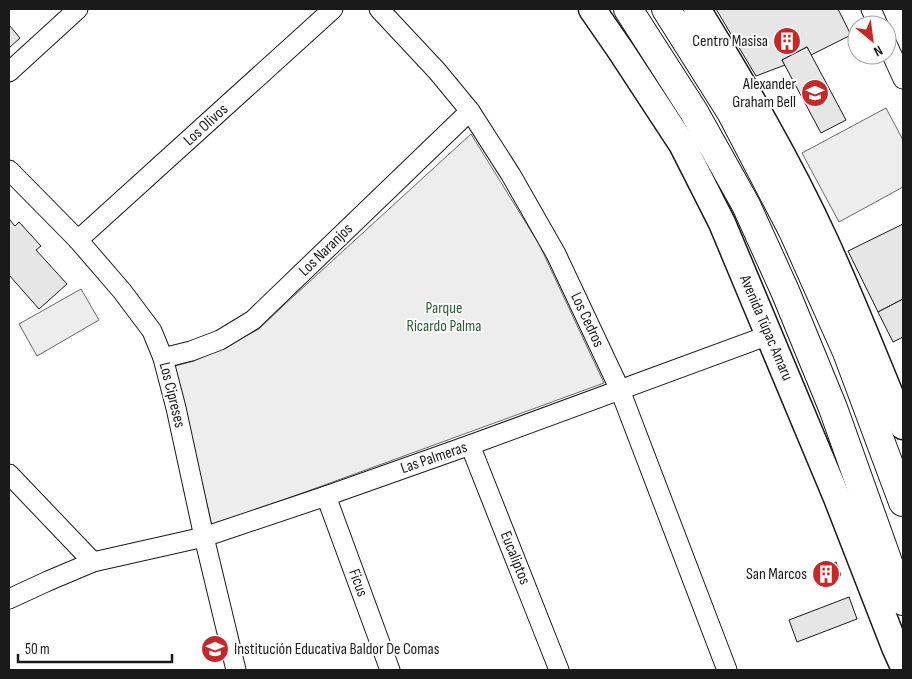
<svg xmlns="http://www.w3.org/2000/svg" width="912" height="679" font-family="'Sofia Sans Condensed',sans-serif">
  <rect width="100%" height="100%" fill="#fff"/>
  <!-- built -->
  <g fill="#ededed" stroke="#6a6a6a">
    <path d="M886,108L903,140V187L839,222L802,153Z"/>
    <path d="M471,134L539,244L604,383L212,526L175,366L194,361L223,348L259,329L284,305Z"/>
    <path d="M81,289L99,320L37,356L19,324Z"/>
  </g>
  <!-- building -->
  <g fill="#e6e6e6" stroke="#1a1a1a">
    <path d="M716,9H838L851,35L811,55L807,47L782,60L785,65L756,76Z"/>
    <path d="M9,25L20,38L9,48Z"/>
    <path d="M807,47L846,120L821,133L782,60Z"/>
    <path d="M9,219L15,226L19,222L41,246L36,250L67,284L39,309L9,275Z"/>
    <path d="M903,224V299L878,312L848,251Z"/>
    <path d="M903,299V337L893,342L878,312Z"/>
    <path d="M836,562L841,575L817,585L812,572Z"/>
    <path d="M849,597L857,619L797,642L789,620Z"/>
  </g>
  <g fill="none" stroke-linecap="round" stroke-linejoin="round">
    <!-- street casing -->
    <g stroke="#1a1a1a" stroke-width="21">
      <g id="street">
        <path d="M379,9L437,71L470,111L511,175L556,254L620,390L727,670"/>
        <path d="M871,9L878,25"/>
        <path d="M887,44L903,79"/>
        <path d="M9,72L78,9"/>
        <path d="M9,170L78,240L122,291L152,331L163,358L176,408L204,537L236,670"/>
        <path d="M78,240L333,9"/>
        <path d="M163,358L191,351L220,340L253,320L470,111"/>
        <path d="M470,445L559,670"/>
        <path d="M9,474L93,562"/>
        <path d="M326,496L390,670"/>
        <path d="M9,599L48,581L93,562L204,537L326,496L470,445L769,335"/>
      </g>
    </g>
    <!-- secondary casing -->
    <g stroke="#1a1a1a" stroke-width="29">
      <g id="secondary">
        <path d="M592,9L621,51L682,144L722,223L837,498L895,647L903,665"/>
        <path d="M697,9C743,84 788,160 825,241C853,302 877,364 903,426"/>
      </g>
    </g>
    <!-- highway casing -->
    <g stroke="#1a1a1a" stroke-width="30">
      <g id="highway">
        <path d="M628,9L694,112L746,205L785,291L833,408L889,565L903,601"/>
        <path d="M666,9L731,112L793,231L847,352L903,502"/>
      </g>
    </g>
    <!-- street -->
    <use href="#street" stroke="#fff" stroke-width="19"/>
    <!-- secondary -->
    <use href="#secondary" stroke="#fff" stroke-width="26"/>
    <!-- highway -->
    <use href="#highway" stroke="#fff" stroke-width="28"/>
  </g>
  <!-- icons -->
  <defs>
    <g id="building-disc" transform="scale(1.4375)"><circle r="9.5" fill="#c62828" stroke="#fff"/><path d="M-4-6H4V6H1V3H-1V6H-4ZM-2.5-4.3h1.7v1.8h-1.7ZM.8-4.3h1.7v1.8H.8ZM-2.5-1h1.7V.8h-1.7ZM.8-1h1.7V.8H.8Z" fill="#fff"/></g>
    <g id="school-disc" transform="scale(1.4375)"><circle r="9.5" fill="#c62828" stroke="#fff"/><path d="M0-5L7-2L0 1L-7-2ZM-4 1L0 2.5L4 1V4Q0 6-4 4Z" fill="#fff"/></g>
  </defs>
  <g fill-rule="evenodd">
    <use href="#building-disc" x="787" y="41"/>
    <use href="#school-disc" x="815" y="93"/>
    <use href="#building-disc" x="826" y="574"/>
    <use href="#school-disc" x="215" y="649"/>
  </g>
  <g text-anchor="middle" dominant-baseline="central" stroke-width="4" stroke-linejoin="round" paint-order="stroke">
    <!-- poi labels -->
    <g font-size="16" fill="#1a1a1a" stroke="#fff" text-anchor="end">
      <text x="768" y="41">Centro Masisa</text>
      <text x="796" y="84">Alexander<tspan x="796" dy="18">Graham Bell</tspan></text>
      <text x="807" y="574">San Marcos</text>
      <text x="234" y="649" text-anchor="start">Institución Educativa Baldor De Comas</text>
    </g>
    <!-- street labels -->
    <g font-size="16" fill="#1a1a1a" stroke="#fff">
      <text transform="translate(206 125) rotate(-42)">Los Olivos</text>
      <text transform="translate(326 250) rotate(-44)">Los Naranjos</text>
      <text transform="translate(587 320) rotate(65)">Los Cedros</text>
      <text transform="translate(766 328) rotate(67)">Avenida Túpac Amaru</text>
      <text transform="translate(172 395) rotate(76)">Los Cipreses</text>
      <text transform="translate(434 458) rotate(-19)">Las Palmeras</text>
      <text transform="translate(515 558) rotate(68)">Eucaliptos</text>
      <text transform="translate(358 583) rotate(70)">Ficus</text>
    </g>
    <!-- park labels -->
    <g font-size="16" fill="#2b5a34" stroke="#fff">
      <text x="444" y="308">Parque<tspan x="444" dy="18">Ricardo Palma</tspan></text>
    </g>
  </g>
  <!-- border -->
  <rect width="912" height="679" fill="none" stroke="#1a1a1a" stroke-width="20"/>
  <!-- north arrow -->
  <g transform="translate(872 40) rotate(151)"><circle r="24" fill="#ffffff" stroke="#a3a3a3"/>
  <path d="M0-4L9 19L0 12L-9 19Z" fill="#c62828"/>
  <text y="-8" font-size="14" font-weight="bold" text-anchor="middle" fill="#1a1a1a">N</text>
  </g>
  <!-- scale -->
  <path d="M18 654v8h154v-8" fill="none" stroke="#1a1a1a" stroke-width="2.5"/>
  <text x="25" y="654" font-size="15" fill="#1a1a1a" stroke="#ffffff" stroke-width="4" paint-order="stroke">50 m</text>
</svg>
